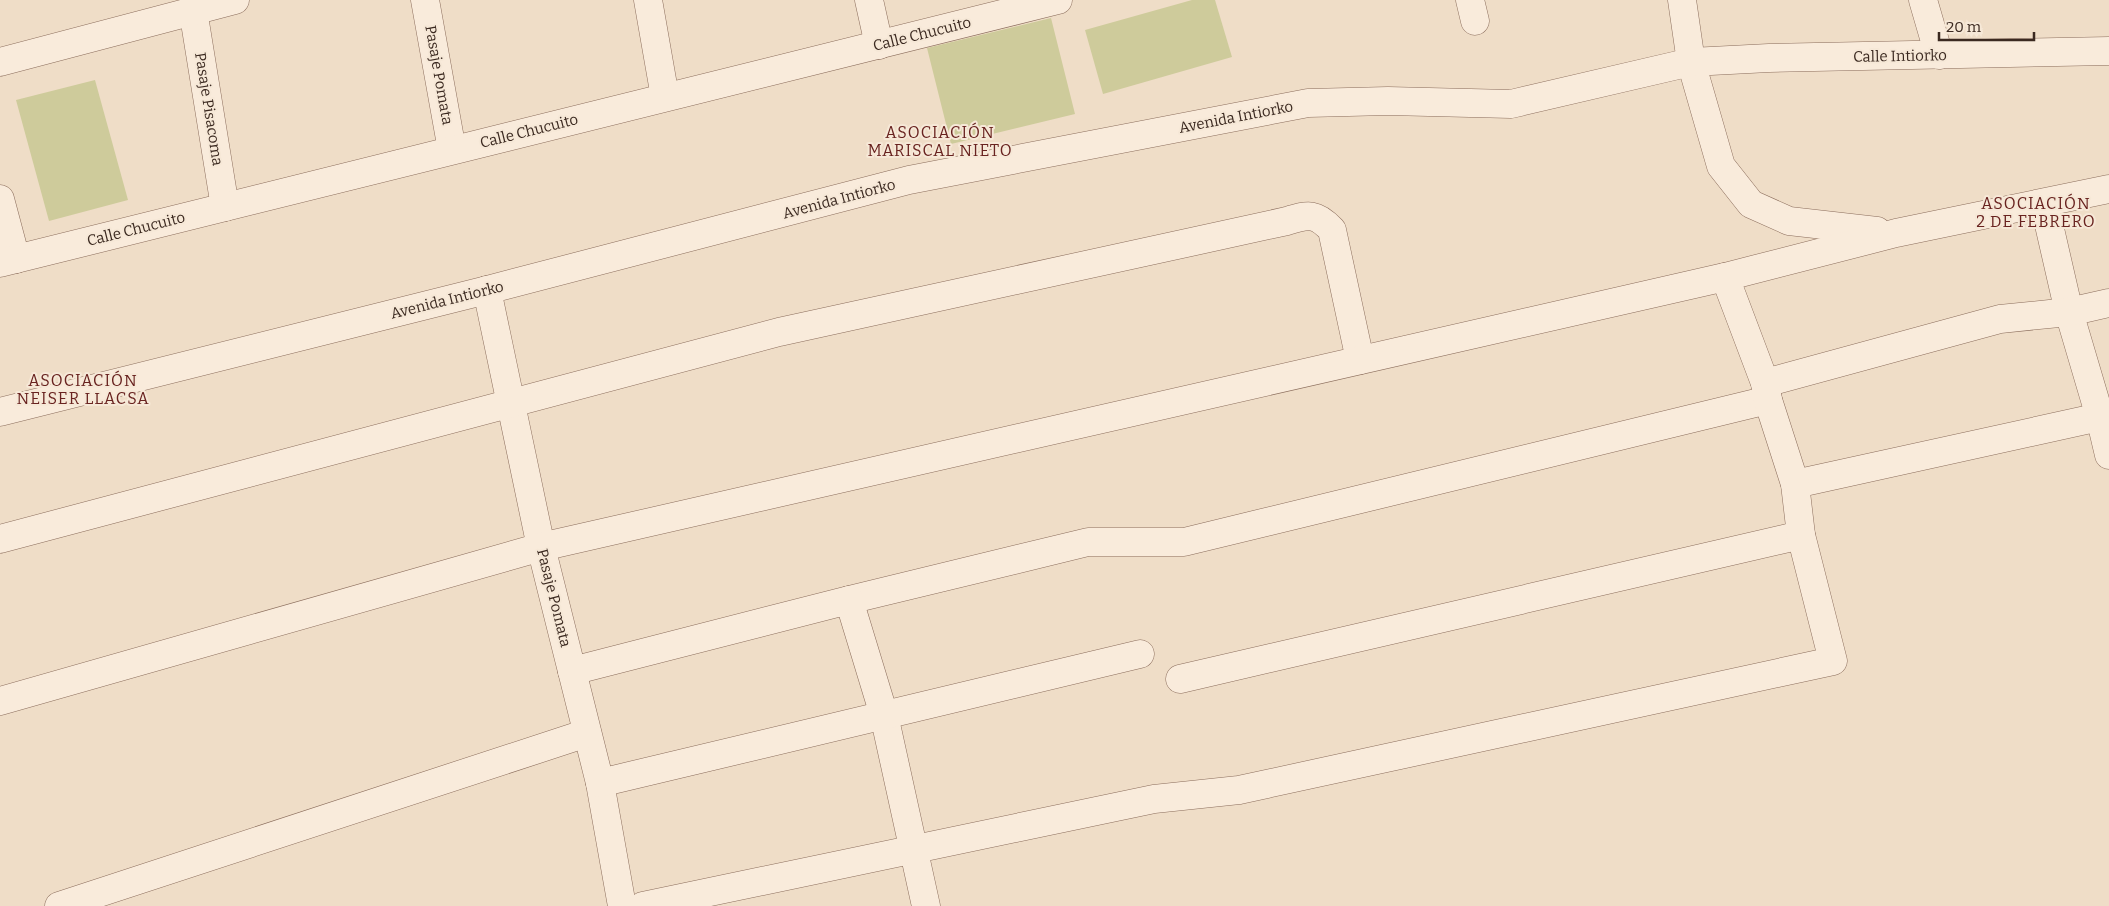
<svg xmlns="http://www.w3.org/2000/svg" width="2109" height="906" font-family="Bitter,serif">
  <rect width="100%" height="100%" fill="#efddc7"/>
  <!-- green -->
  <g fill="#cecb9b">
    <path d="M1192,0H1215L1232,57L1103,94L1085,30Z"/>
    <path d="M1051,18L1075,114L951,144L927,48Z"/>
    <path d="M95,80L128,200L49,221L16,100Z"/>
  </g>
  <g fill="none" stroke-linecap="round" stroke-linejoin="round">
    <!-- minor casing -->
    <g stroke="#8b6d5c" stroke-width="29">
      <g id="minor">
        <path d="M425,0L452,150"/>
        <path d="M648,0L665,97"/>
        <path d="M869,0L879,45"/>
        <path d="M1470,0L1475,21"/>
        <path d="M1682,0L1691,62L1721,166L1751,204L1789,221L1877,231"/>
        <path d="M1923,0L1939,55"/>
        <path d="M193,10L225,207"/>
        <path d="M0,62L235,0"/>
        <path d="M0,199L16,259"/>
        <path d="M2044,203L2069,312L2100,417L2109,455"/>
        <path d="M0,263L1058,0"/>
        <path d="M487,290L541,547L600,783L622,906"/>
        <path d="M1765,383L2000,319L2069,312L2109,303"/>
        <path d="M0,412L487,290L909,180L1308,103L1388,101L1511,104L1691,62L1769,58L2109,51"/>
        <path d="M1795,484L2109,415"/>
        <path d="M0,539L779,332L1287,221C1309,214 1316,213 1332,230L1360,360"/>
        <path d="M849,600L1088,542H1184L1768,400"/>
        <path d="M572,671L849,600L884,715L926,906"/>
        <path d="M1180,679L1801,535"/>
        <path d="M0,701L541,547L1725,277"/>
        <path d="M600,783L1140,654"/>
        <path d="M59,906L587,733"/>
        <path d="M643,906L1154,799L1239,790L1833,661L1801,535L1795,484L1768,400L1765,383L1725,277L1896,233L2109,189"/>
      </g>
    </g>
    <!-- minor -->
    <use href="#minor" stroke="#f9ebdb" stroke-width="28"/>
  </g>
  <g text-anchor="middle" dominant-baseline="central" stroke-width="4" stroke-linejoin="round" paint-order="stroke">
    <!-- street labels -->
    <g font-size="15" fill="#3b2920" stroke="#f6e8d7">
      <text transform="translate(922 34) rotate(-14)">Calle Chucuito</text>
      <text transform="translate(1900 56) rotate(-1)">Calle Intiorko</text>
      <text transform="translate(439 75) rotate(80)">Pasaje Pomata</text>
      <text transform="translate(209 109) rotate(81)">Pasaje Pisacoma</text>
      <text transform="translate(1236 117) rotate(-11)">Avenida Intiorko</text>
      <text transform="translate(529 131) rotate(-14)">Calle Chucuito</text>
      <text transform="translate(839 199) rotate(-15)">Avenida Intiorko</text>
      <text transform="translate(136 229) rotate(-14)">Calle Chucuito</text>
      <text transform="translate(447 300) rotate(-14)">Avenida Intiorko</text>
      <text transform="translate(554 598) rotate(76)">Pasaje Pomata</text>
    </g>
    <!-- neighbourhood labels -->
    <g font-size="16" letter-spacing="1" fill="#68221f" stroke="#f6e8d7">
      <text x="940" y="132">ASOCIACIÓN<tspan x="940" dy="18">MARISCAL NIETO</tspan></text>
      <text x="2036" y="203">ASOCIACIÓN<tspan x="2036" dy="18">2 DE FEBRERO</tspan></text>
      <text x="83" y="380">ASOCIACIÓN<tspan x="83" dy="18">NEISER LLACSA</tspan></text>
    </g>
  </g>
  <!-- scale -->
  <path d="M1939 32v8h95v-8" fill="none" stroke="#3b2920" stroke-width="2.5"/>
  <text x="1946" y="32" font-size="15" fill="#3b2920" stroke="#f6e8d7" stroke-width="4" paint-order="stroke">20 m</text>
</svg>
